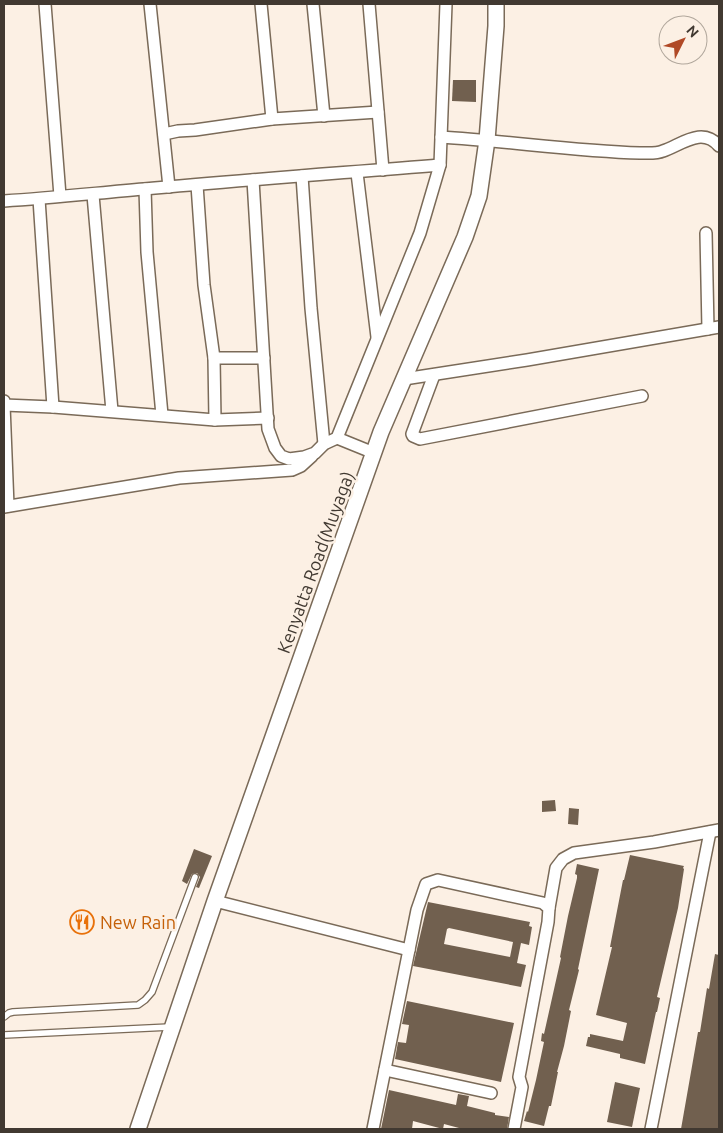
<svg xmlns="http://www.w3.org/2000/svg" width="723" height="1133" font-family="Ubuntu,sans-serif">
  <rect width="100%" height="100%" fill="#fcf0e4"/>
  <!-- building -->
  <g fill="#71604f" fill-rule="evenodd">
    <path d="M453,80H476V102L452,101Z"/>
    <path d="M555,800L556,811L542,812V801Z"/>
    <path d="M569,808L579,809L578,825L568,824Z"/>
    <path d="M194,849L212,856L199,888L196,887L200,877L197,873L192,874L187,884L182,881Z"/>
    <path d="M630,855L684,866L683,868L684,869L678,908L657,997L660,998L657,1012H656L645,1064L620,1058V1054L586,1046L588,1037H590V1034L623,1041L627,1023L596,1015L612,947H610L623,880H624Z"/>
    <path d="M577,864L599,869L578,969L579,970L569,1010L571,1011L564,1046L557,1072H558L551,1106H549L544,1126L524,1121L527,1111L528,1112L536,1080L544,1042L541,1041L542,1033L544,1034L561,958L560,957L568,916L577,878V875L575,874Z"/>
    <path d="M428,902L530,922L529,926L532,927L529,945L521,943L517,963L526,965L521,987L413,966ZM449,928L513,942L510,957L444,944L447,929Z"/>
    <path d="M715,954L719,955V1129H681L698,1032H700L707,988L709,989Z"/>
    <path d="M407,1001L514,1023L501,1082L395,1059L398,1042L406,1043L409,1025L402,1024Z"/>
    <path d="M615,1082L640,1088L632,1127L607,1122Z"/>
    <path d="M389,1090L456,1105L458,1094L469,1096L467,1106L495,1113V1115L509,1117L507,1129H459V1128L444,1124L443,1129L413,1121L412,1129H381Z"/>
  </g>
  <g fill="none" stroke-linecap="round" stroke-linejoin="round">
    <!-- service casing -->
    <g stroke="#7a6a58" stroke-width="8">
      <g id="service">
        <path d="M4,1017L9,1013L13,1012L138,1005L145,1000L152,992L195,877"/>
        <path d="M4,1035L170,1027"/>
      </g>
    </g>
    <!-- minor casing -->
    <g stroke="#7a6a58" stroke-width="14">
      <g id="minor">
        <path d="M45,4L60,196"/>
        <path d="M150,4L169,187"/>
        <path d="M261,4L272,119"/>
        <path d="M313,4L324,116"/>
        <path d="M369,4L383,170"/>
        <path d="M164,134L178,131L195,130L272,119L378,112"/>
        <path d="M441,137C508,141 574,151 640,153C648,153 656,154 663,151C681,145 702,126 719,146"/>
        <path d="M357,173L377,337"/>
        <path d="M302,176L311,308L324,444"/>
        <path d="M253,180L268,429L275,448L281,456L289,459L304,457L315,453L324,444L337,438L420,233L440,165L446,4"/>
        <path d="M197,185L204,285L214,358L215,420"/>
        <path d="M145,189L147,252L162,415"/>
        <path d="M93,195L112,411"/>
        <path d="M39,199L53,407"/>
        <path d="M4,201C51,198 97,193 144,189C242,180 341,173 440,165"/>
        <path d="M706,233L708,329"/>
        <path d="M214,358H264"/>
        <path d="M434,375L412,434L413,436L420,439L642,396"/>
        <path d="M404,379L527,360L719,327"/>
        <path d="M4,401V405L53,407L215,420L268,418"/>
        <path d="M4,405L8,506"/>
        <path d="M337,438L374,453"/>
        <path d="M4,507L179,478L292,470L301,466L312,456"/>
        <path d="M215,901L409,950"/>
        <path d="M549,908L556,868L563,859L574,853L654,842L719,830"/>
        <path d="M385,1070L491,1093"/>
        <path d="M373,1129L417,910L426,884L438,880L543,903L549,908L548,922L519,1077L522,1087L514,1129"/>
        <path d="M651,1129L710,832"/>
      </g>
    </g>
    <!-- secondary casing -->
    <g stroke="#7a6a58" stroke-width="18">
      <path id="secondary" d="M138,1129L215,901L381,432L465,237L479,196L487,140L496,26V4"/>
    </g>
    <!-- service -->
    <use href="#service" stroke="#fff" stroke-width="5.5"/>
    <!-- minor -->
    <use href="#minor" stroke="#fff" stroke-width="11"/>
    <!-- secondary -->
    <use href="#secondary" stroke="#fff" stroke-width="15"/>
  </g>
  <!-- icons -->
  <defs>
    <g id="restaurant-ring" transform="scale(1.25)"><circle r="9.5" fill="#fcf0e4" stroke="#e8710a" stroke-width="1.5"/><path d="M-5-6h1v4h1v-4h1v4h1v-4h1v5L-1.5 .5V6h-2V.5L-5-1ZM5-6V6H3V1.5H1.5Q1.5-4 5-6Z" fill="#e8710a"/></g>
  </defs>
  <g fill-rule="evenodd">
    <use href="#restaurant-ring" x="82" y="922"/>
  </g>
  <g text-anchor="middle" dominant-baseline="central" stroke-width="5" stroke-linejoin="round" paint-order="stroke">
    <!-- street labels -->
    <g font-size="18" fill="#413931" stroke="#fcf0e4">
      <text transform="translate(315 562) rotate(-70)">Kenyatta Road(Muyaga)</text>
    </g>
    <!-- food labels -->
    <g font-size="18" fill="#c56008" stroke="#fcf0e4" text-anchor="start">
      <text x="100" y="922">New Rain</text>
    </g>
  </g>
  <!-- border -->
  <rect width="723" height="1133" fill="none" stroke="#413931" stroke-width="10"/>
  <!-- north arrow -->
  <g transform="translate(683 40) rotate(48)"><circle r="24" fill="#fcf0e4" stroke="#b1a79c"/>
  <path d="M0-4L9 19L0 12L-9 19Z" fill="#b04926"/>
  <text y="-8" font-size="14" font-weight="bold" text-anchor="middle" fill="#413931">N</text>
  </g>
</svg>
